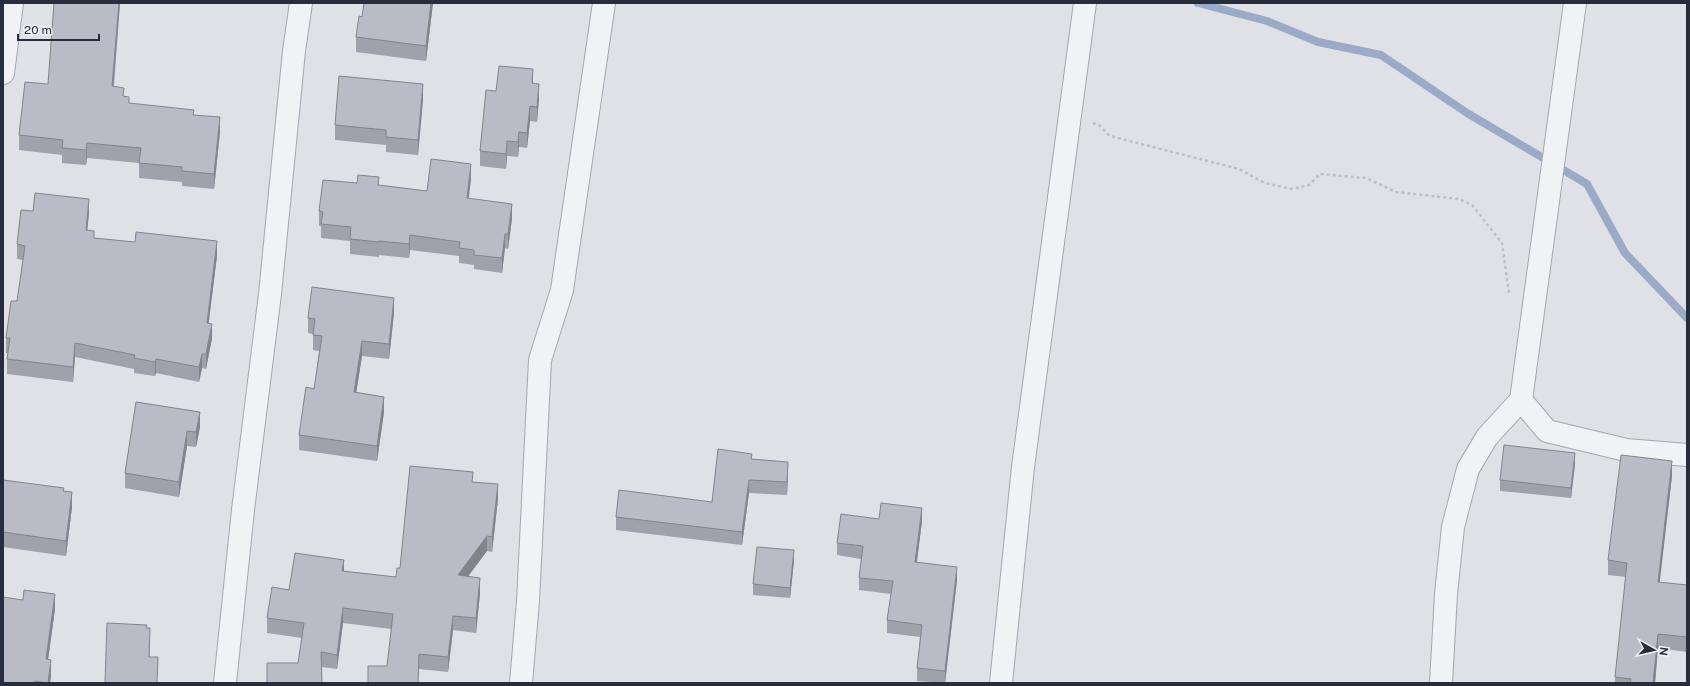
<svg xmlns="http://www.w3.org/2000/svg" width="1690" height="686" font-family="'Public Sans',sans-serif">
  <rect width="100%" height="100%" fill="#dfe1e7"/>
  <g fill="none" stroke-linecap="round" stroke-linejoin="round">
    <!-- stream -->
    <path stroke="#9baac6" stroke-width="8" d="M1198,3L1267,21L1318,42L1381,55L1467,113L1587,184L1625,253L1687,318"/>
    <!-- minor casing -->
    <g stroke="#a4a7b1" stroke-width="24">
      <g id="minor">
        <path d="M3,73L12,3"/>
        <path d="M1521,400L1575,3"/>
        <path d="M225,683L243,510L270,294L294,51L301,3"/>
        <path d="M521,683L528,601L540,360L562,290L604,3"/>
        <path d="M1001,683L1023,467L1085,3"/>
        <path d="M1441,683L1446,594L1453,527L1468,469L1487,437L1521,400L1547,431L1626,450L1687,455"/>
      </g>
    </g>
    <!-- path -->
    <path stroke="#bdbfc6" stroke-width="2.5" stroke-dasharray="3 3" stroke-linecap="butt" d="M1093,123L1099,125L1110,136L1239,169L1265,183L1292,189L1309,185L1320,174L1366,178L1396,192L1459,199L1472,205L1502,243L1509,293"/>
    <!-- minor -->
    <use href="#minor" stroke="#f1f2f6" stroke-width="22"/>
  </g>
  <!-- wall -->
  <g fill="#9fa2ab">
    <path d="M54,3H120L114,86L129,103L194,115L220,132L214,189L182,186V182L139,178V163L87,158L86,165L62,163V155L19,150V135L48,84Z"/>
    <path d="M364,3H433L426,61L356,52V37L362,17Z"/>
    <path d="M533,83L539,99L537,122L530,121L527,148L519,147L518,157L507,156L506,169L480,166V151L496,91Z"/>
    <path d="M423,99L418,155L386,152V145L335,140V125Z"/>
    <path d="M471,179L468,198L512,218L508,249L505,248L502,273L474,269V265L459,263V256L410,250L409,258L379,255V257L350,254V241L321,238V226H319V211L379,185L427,191Z"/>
    <path d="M33,211L89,213L87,230L94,238L217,256L208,323L212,338L206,369L202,368L199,382L156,373L155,376L134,373V369L75,357L73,382L7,374V359L8,353H6V338L17,301L23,260L17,259V244Z"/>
    <path d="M394,313L389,359L362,356L356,393L384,412L377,461L299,450V435L314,389L319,351L313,350V334L308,333V318Z"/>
    <path d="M136,402L200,427L196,447L187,446L179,497L125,488V473Z"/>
    <path d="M752,459L788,475L787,495L749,493L742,545L616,530V517L712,502Z"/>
    <path d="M1575,464L1571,498L1500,491V480Z"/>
    <path d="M1672,476L1659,582L1687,585V652L1658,648L1655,683H1615V677L1626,577L1608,575V560Z"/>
    <path d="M3,480L64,491L72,507L66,556L3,547Z"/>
    <path d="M473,482L498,499L492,552L487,551L468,576L480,593L476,633L453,630L448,672L419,669L418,683H368L387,666L391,629L343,623L337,669L322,667V683H267V663H298L302,638L267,633V618L289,590L344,571L396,577L400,568Z"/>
    <path d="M879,519L922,521L917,562L957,580L945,683L917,681V668L920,637L887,633V620L891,594L859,590V578L861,559L837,555V543Z"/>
    <path d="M794,561L790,598L753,595V584Z"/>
    <path d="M55,609L48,660L51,675L50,683H3Z"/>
  </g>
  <!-- shaded-wall -->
  <g fill="#82848b">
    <path d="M119,3H120L112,101V86Z"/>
    <path d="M431,3H433L426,61V46Z"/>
    <path d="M533,69V84L532,83Z"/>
    <path d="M423,84V99L418,155V140Z"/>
    <path d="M539,84V99L537,122V107Z"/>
    <path d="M530,106V121L527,148V133Z"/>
    <path d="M220,117V132L214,189V174Z"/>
    <path d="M519,132V147L518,157V142Z"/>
    <path d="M507,141V156L506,169V154Z"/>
    <path d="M87,143V158L86,165V150Z"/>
    <path d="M471,164V179L467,213V198Z"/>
    <path d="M89,199V213L86,244V230Z"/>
    <path d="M512,204V218L508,249V234Z"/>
    <path d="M505,234V248L502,273V258Z"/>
    <path d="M410,235V250L409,258V244Z"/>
    <path d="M217,241V256L207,337V323Z"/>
    <path d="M394,298V313L389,359V344Z"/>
    <path d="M212,324V338L206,369V354Z"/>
    <path d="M362,341V356L354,407V392Z"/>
    <path d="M75,343V357L73,382V367Z"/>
    <path d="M202,354V368L199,382V367Z"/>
    <path d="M156,359V373L155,376V362Z"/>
    <path d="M384,397V412L377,461V446Z"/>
    <path d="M200,412V427L196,447V432Z"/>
    <path d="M187,431V446L179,497V482Z"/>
    <path d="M1575,453V464L1571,498V488Z"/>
    <path d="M1672,461V476L1658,597V582Z"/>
    <path d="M788,462V475L787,495V482Z"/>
    <path d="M749,480V493L742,545V532Z"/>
    <path d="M498,484V499L492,552V537Z"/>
    <path d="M72,492V507L66,556V541Z"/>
    <path d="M922,508V521L915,575V562Z"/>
    <path d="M487,536V551L458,590V575Z"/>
    <path d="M794,550V561L790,598V588Z"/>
    <path d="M344,560V575L342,571Z"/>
    <path d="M957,567V580L945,683V671Z"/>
    <path d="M480,578V593L476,633V618Z"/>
    <path d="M55,594V609L46,674V659Z"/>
    <path d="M343,608V623L337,669V655Z"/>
    <path d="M453,616V630L448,672V657Z"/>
    <path d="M150,628V643L149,672V657Z"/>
    <path d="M1658,634V648L1655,683H1653Z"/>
    <path d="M51,660V675L50,683H48Z"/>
  </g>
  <!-- building -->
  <g fill="#b9bcc7" stroke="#82848b">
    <path d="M54,3H119L112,86L124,88L123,96L129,97V103L194,110L193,115L220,117L214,174L182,171V167L139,163L141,148L87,143L86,150L62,148L63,140L19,135L25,82L48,84Z"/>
    <path d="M364,3H431L426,46L356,37L359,16L362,17Z"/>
    <path d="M499,66L533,69L532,83L539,84L537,107L530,106L527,133L519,132L518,142L507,141L506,154L480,151L486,90L496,91Z"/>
    <path d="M339,76L423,84L418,140L386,137V130L335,125Z"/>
    <path d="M431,159L471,164L467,198L512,204L508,234H505L502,258L474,255V250L459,248L460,242L410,235L409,244L379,241V242L350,239L351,227L321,224L323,212L319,211L323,180L357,183L358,175L379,177L378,185L427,191Z"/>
    <path d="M35,193L89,199L86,230L94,231V238L135,242L136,232L217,241L207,323L212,324L206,354H202L199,367L156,359L155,362L134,358L135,355L75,343L73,367L7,359L10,338H6L11,301H17L25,246L17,244L21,210L33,211Z"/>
    <path d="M312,287L394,298L389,344L362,341L354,392L384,397L377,446L299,435L306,387L314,389L322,336L313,335L315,319L308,318Z"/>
    <path d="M136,402L200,412L196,432L187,431L179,482L125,473Z"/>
    <path d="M1504,445L1575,453L1571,488L1500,480Z"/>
    <path d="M718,449L752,454L751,459L788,462L787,482L749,480L742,532L616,517L619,490L712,502Z"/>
    <path d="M1621,455L1672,461L1658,582L1687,585V637L1658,634L1653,683H1630L1631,679L1615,677L1627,563L1608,560Z"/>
    <path d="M410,466L473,472L472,482L498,484L492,537L487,536L458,575L480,578L476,618L453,616L448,657L419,654L418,683H368V666H387L393,614L343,608L337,655L321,652L322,683H267V663H298L304,623L267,618L272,587L289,590L295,553L344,560L342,571L396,577L397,568H400Z"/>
    <path d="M3,480L64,488L63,491L72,492L66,541L3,532Z"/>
    <path d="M881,503L922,508L915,562L957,567L945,671L917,668L922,625L887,620L893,581L859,578L863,546L837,543L841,514L879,519Z"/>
    <path d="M757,547L794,550L790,588L753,584Z"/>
    <path d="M24,590L55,594L46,659L51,660L48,683L35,681L34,683H3V597L23,600Z"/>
    <path d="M107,623L147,625L146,628H150L149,657H158L157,683H105Z"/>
  </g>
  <!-- border -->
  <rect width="1690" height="686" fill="none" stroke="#282d3e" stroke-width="8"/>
  <!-- north arrow -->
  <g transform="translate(1654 650) rotate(98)" stroke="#eef0f5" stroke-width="3" paint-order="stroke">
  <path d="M0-3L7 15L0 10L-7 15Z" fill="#282d3e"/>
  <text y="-6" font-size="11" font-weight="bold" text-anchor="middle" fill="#282d3e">N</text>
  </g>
  <!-- scale -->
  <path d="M18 34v6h81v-6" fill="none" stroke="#282d3e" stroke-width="2"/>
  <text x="24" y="34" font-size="12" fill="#282d3e" stroke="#eef0f5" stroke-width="3" paint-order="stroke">20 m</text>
</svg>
